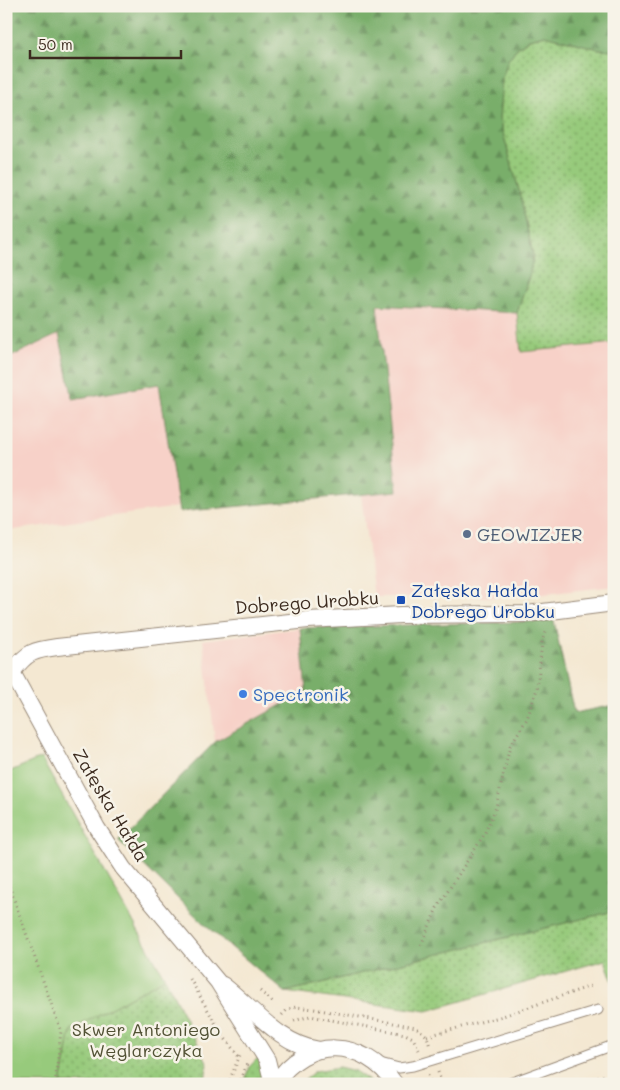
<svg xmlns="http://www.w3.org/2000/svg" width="620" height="1090" font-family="Mali,sans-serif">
  <defs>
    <pattern id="grass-dots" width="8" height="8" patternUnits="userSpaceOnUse" patternTransform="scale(1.25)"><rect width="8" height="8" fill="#97ca7b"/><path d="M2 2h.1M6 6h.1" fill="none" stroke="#7ca464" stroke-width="1.8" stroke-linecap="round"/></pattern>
    <pattern id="forest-firs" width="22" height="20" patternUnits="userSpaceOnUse" patternTransform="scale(1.25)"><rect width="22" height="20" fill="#79ae6b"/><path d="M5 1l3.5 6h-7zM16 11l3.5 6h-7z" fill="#648e57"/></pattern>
  </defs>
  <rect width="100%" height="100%" fill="#f7f3e8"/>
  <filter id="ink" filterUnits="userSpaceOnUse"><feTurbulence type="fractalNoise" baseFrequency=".02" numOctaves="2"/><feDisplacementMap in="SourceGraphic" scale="10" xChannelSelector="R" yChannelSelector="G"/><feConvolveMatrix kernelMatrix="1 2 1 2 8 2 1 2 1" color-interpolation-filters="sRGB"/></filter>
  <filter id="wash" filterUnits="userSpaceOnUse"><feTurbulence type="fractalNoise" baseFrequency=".0096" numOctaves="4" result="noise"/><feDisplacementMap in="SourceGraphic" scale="20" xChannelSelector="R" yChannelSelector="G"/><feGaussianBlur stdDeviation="1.12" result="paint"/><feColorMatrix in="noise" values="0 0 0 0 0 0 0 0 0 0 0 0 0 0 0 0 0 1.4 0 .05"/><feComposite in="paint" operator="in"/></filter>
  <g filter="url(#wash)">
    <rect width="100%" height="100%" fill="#f4e8d2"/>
    <!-- built -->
    <g fill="#f7d1c8">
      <path d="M377,304L517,313L521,352L614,343V586L518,597H374L361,494L397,490Z"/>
      <path d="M59,334L73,399L159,384L178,507L6,531V359Z"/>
      <path d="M300,628L306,691L215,742L203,640Z"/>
    </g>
    <!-- grass -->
    <g fill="url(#grass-dots)" stroke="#697a4c">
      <path d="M546,35L599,49L614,50V343L521,352L517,313L530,273L533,256L520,194L499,119L502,78L508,60L516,49L530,39Z"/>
      <path d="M614,911V985L605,960L427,1011L285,992Z"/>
      <path d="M165,978L207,1062L205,1084H61L71,1030Z"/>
      <path d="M259,1057L262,1072L259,1084H244L249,1067Z"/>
      <path d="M339,1067L355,1071L373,1084H299L315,1071Z"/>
    </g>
    <!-- forest -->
    <g fill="url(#forest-firs)" stroke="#5a6c44">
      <path d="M6,6H614V50L599,49L545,35L529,39L516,49L508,60L502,78L499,119L520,194L533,256L530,273L517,313L377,305L397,491L179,512L159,384L73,399L59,334L6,359Z"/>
      <path d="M554,621L574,713L614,705V911L285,992L206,926L118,840L215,742L306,691L300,628Z"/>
    </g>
    <!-- garden -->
    <path fill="#97ca7b" stroke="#697a4c" d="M41,758L165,978L71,1030L61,1084H6V773Z"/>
  </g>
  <g filter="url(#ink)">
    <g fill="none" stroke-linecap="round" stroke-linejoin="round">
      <!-- service casing -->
      <g stroke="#988978" stroke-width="11">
        <g id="service">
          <path d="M380,1063L399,1068L413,1066L598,1010"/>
          <path d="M507,1084L611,1046"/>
        </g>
      </g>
      <!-- minor casing -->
      <g stroke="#988978" stroke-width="18">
        <g id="minor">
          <path d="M7,663L97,828L123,868L218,982L267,1060L273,1084"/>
          <path d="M13,671C27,652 34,650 57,647L308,620L401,615L527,614L614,603"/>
          <path d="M223,985C254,1009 279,1044 319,1050"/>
          <path d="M275,1084C306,1035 364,1038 395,1084"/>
        </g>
      </g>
      <!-- path -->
      <g stroke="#988978" stroke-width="3" stroke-dasharray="1 4" stroke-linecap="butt">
        <path d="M6,877L61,1031L55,1084"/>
        <path d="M421,945L437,908L484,835L496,807L510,746L527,719L537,689L542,642L546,629"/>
        <path d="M190,979L221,1033L239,1057"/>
        <path d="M260,991L274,1003"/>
        <path d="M282,1015L288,1009L296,1007L314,1009L416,1027L427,1036L430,1047"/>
        <path d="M294,1021L310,1016L405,1034L413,1038L419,1050"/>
        <path d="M427,1036L503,1016L591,986"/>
        <path d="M438,1072L442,1084"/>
        <path d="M428,1075L431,1084"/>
        <path d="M228,1084L240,1055"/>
        <path d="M239,1084L248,1061"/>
        <path d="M579,1084L614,1072"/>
        <path d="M612,1084L614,1083"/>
      </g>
      <!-- service -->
      <use href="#service" stroke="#fff" stroke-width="9"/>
      <!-- minor -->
      <use href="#minor" stroke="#fff" stroke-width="16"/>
    </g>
  </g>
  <!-- markers -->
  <circle fill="#5c6f8a" stroke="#f7f3e8" stroke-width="2" cx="467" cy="534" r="5"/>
  <rect fill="#1a4fb4" stroke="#f7f3e8" stroke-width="2" x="396" y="595" width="10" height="10" rx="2.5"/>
  <circle fill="#3f7fe0" stroke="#f7f3e8" stroke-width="2" cx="243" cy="694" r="5"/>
  <g text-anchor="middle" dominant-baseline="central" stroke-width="5" stroke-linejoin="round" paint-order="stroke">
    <!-- service labels -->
    <g font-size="18" fill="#4e5e75" stroke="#f7f3e8" text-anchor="start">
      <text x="477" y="534">GEOWIZJER</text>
    </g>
    <!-- transit labels -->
    <g font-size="18" fill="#164399" stroke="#f7f3e8" text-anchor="start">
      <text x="411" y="590">Załęska Hałda<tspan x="411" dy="21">Dobrego Urobku</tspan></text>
    </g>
    <!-- street labels -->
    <g font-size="18" fill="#3b2a1e" stroke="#f7f3e8">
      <text transform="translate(307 602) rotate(-4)">Dobrego Urobku</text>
      <text transform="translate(111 805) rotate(59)">Załęska Hałda</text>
    </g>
    <!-- shop labels -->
    <g font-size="18" fill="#366cbe" stroke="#f7f3e8" text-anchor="start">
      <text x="253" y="694">Spectronik</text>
    </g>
    <!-- park labels -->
    <g font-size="18" fill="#525235" stroke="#f7f3e8">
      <text x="146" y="1029">Skwer Antoniego<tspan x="146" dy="21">Węglarczyka</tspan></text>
    </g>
  </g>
  <!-- margin -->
  <rect width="620" height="1090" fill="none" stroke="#f7f3e8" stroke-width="25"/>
  <!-- scale -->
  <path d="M30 50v8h151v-8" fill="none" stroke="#3b2a1e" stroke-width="2.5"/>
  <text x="38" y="50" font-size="15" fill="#3b2a1e" stroke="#f7f3e8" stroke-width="4" paint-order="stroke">50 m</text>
</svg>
